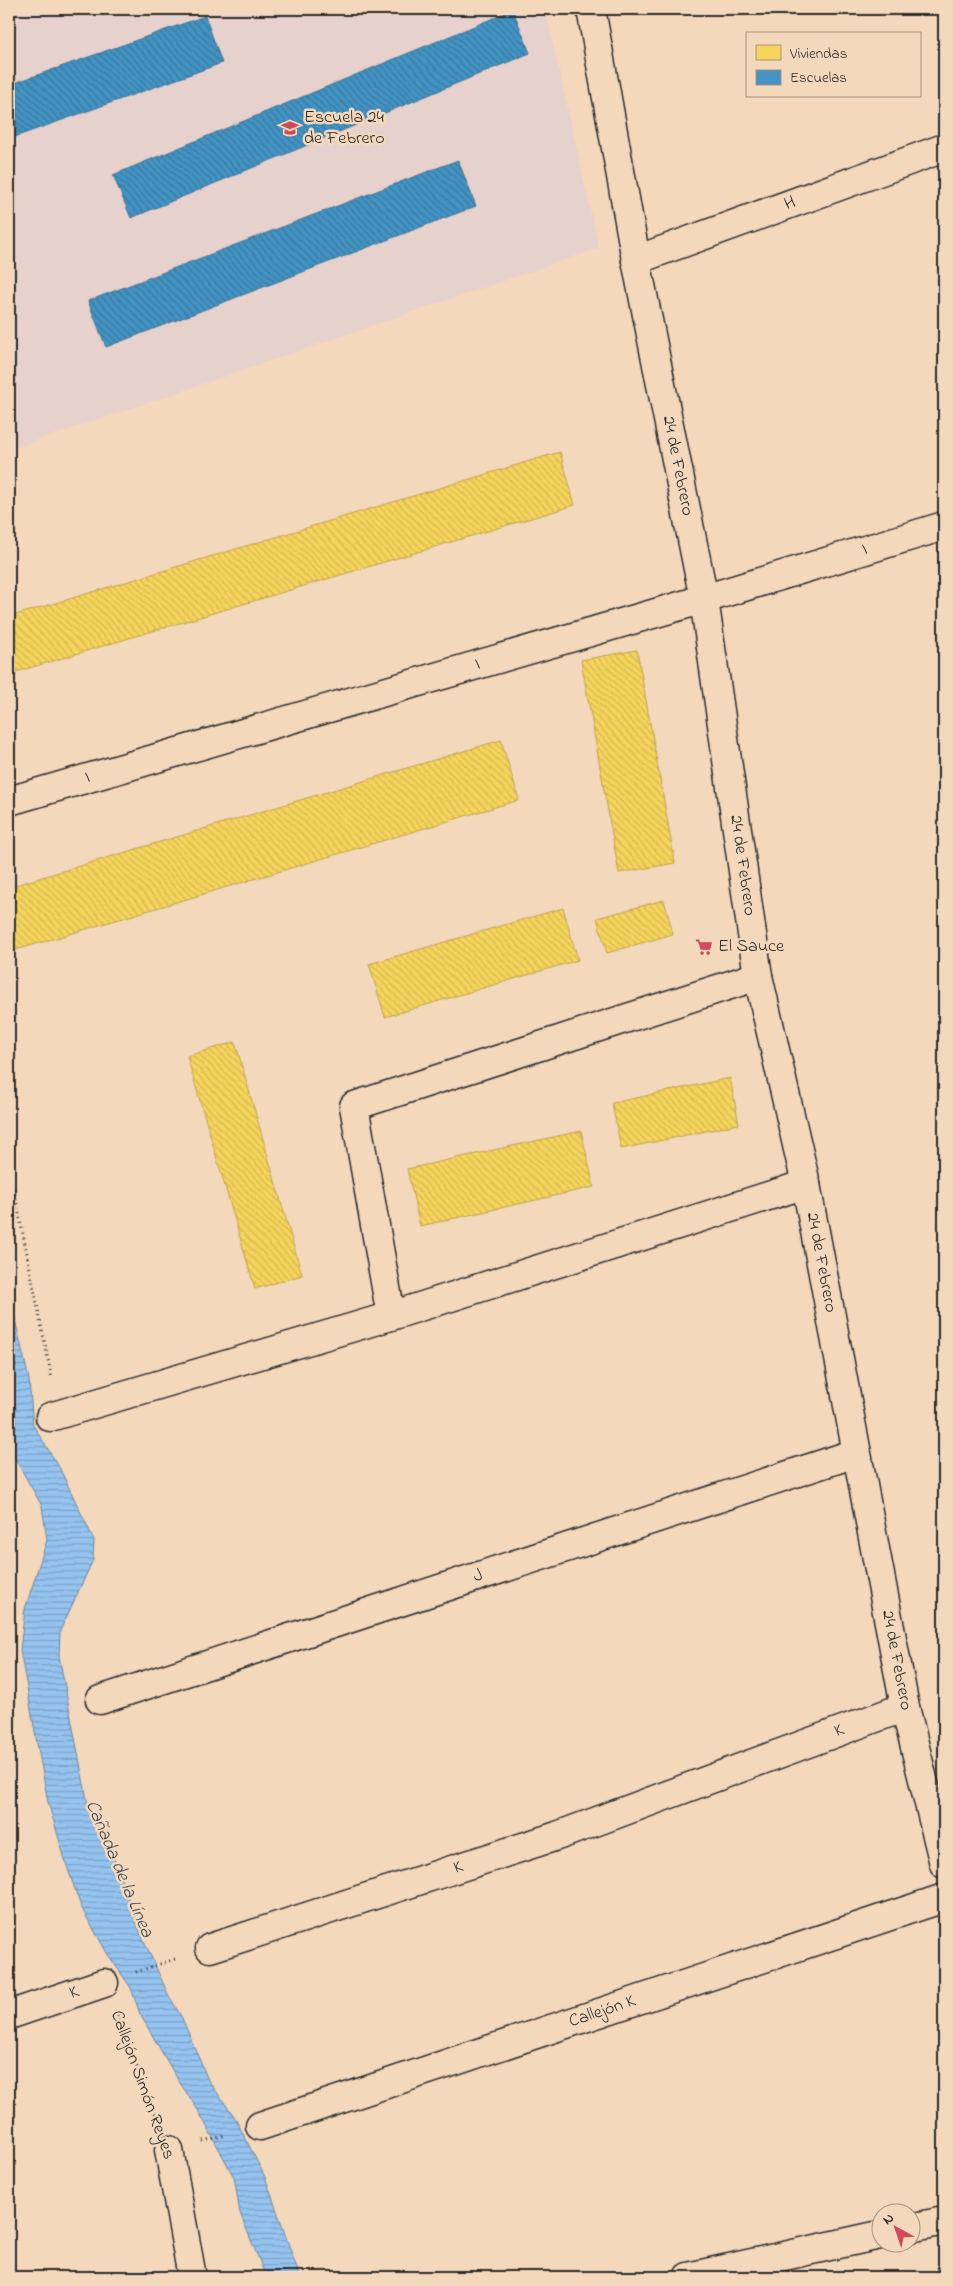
<svg xmlns="http://www.w3.org/2000/svg" width="953" height="2286" font-family="'Indie Flower',sans-serif">
  <defs>
    <pattern id="water-rules" width="6" height="5" patternUnits="userSpaceOnUse" patternTransform="scale(1.25)"><rect width="6" height="5" fill="#95c4f0"/><path d="M0 2.5h6" fill="none" stroke="#7a9fc3"/></pattern>
    <pattern id="homes-back-hatch" width="6" height="6" patternUnits="userSpaceOnUse" patternTransform="scale(1.25)"><rect width="6" height="6" fill="#f6d55c"/><path d="M-1 5l2 2M0 0l6 6M5-1l2 2" fill="none" stroke="#d3b750"/></pattern>
    <pattern id="schools-back-hatch" width="6" height="6" patternUnits="userSpaceOnUse" patternTransform="scale(1.25)"><rect width="6" height="6" fill="#4393c3"/><path d="M-1 5l2 2M0 0l6 6M5-1l2 2" fill="none" stroke="#38789f"/></pattern>
  </defs>
  <rect width="100%" height="100%" fill="#f4d8bb"/>
  <filter id="ink" filterUnits="userSpaceOnUse"><feTurbulence type="fractalNoise" baseFrequency=".02" numOctaves="2"/><feDisplacementMap in="SourceGraphic" scale="10" xChannelSelector="R" yChannelSelector="G"/><feConvolveMatrix kernelMatrix="1 2 1 2 8 2 1 2 1" color-interpolation-filters="sRGB"/></filter>
  <g filter="url(#ink)">
    <!-- built -->
    <path fill="#e6d1cc" d="M9,9H545L599,248L9,450Z"/>
    <!-- water -->
    <path fill="url(#water-rules)" stroke="#6b87a1" d="M9,1293L29,1380L33,1425L59,1467L94,1540L93,1560L60,1631L59,1656L89,1810L111,1851L141,1934L168,1994L182,2018L208,2080L234,2116L265,2177L300,2277H266L240,2213L234,2177L198,2110L178,2080L140,2014L131,1988L107,1953L81,1907L67,1866L48,1802L20,1650L25,1609L47,1540L42,1506L13,1455L9,1439Z"/>
    <!-- homes -->
    <g fill="url(#homes-back-hatch)" stroke="#b9a24d">
      <path d="M560,452L575,505L9,674V617Z"/>
      <path d="M637,650L675,863L619,873L581,660Z"/>
      <path d="M501,740L519,800L9,952V887Z"/>
      <path d="M664,900L673,934L607,953L597,918Z"/>
      <path d="M563,908L578,960L385,1017L369,964Z"/>
      <path d="M235,1042L302,1275L255,1289L187,1056Z"/>
      <path d="M730,1078L739,1124L621,1149L612,1103Z"/>
      <path d="M581,1131L594,1187L420,1226L407,1169Z"/>
    </g>
    <!-- schools -->
    <g fill="url(#schools-back-hatch)" stroke="#3c7495">
      <path d="M513,10L530,53L131,218L113,175Z"/>
      <path d="M205,16L222,63L9,139V85Z"/>
      <path d="M458,160L476,206L106,347L88,301Z"/>
    </g>
    <g fill="none" stroke-linecap="round" stroke-linejoin="round">
      <!-- minor casing -->
      <g stroke="#2b2b2b" stroke-width="31">
        <g id="minor">
          <path id="s1" d="M591,9L636,260L704,599L758,976L806,1184L905,1707L944,1864"/>
          <path id="s2" d="M636,260L944,148"/>
          <path id="s3" d="M9,801L704,599L944,526"/>
          <path d="M391,1316L354,1106L758,976"/>
          <path d="M50,1417L391,1316L806,1184"/>
          <path id="s4" d="M100,1700L856,1453"/>
          <path id="s5" d="M210,1948L557,1836L905,1707"/>
          <path id="s6" d="M9,2015L104,1983"/>
          <path id="s7" d="M260,2126L944,1898"/>
          <path d="M169,2150L192,2277"/>
          <path d="M910,2228L944,2221"/>
          <path d="M688,2277L880,2235"/>
        </g>
      </g>
      <!-- path -->
      <g stroke="#2b2b2b" stroke-width="3" stroke-dasharray="1 4" stroke-linecap="butt">
        <path d="M9,1164L52,1379"/>
        <path d="M9,1432L18,1429"/>
        <path d="M136,1972L178,1958"/>
        <path d="M117,2015L156,2117"/>
        <path d="M203,2141L226,2135"/>
      </g>
      <!-- minor -->
      <use href="#minor" stroke="#f4d8bb" stroke-width="28"/>
    </g>
  </g>
  <!-- icons -->
  <defs>
    <g id="school-bare" transform="scale(1.35)"><path d="M0-5L7-2L0 1L-7-2ZM-4 1L0 2.5L4 1V4Q0 6-4 4Z" fill="#d1495b" stroke="#f4d8bb" stroke-width="2.5" paint-order="stroke"/></g>
    <g id="supermarket-bare" transform="scale(1.35)"><path d="M-6-5.5h2.5l.6 2H6L4.5 2H-2.5L-4.4-4H-6ZM-1.5 3.2a1.3 1.3 0 1 0 .1 0ZM3 3.2a1.3 1.3 0 1 0 .1 0Z" fill="#d1495b" stroke="#f4d8bb" stroke-width="2.5" paint-order="stroke"/></g>
  </defs>
  <g fill-rule="evenodd">
    <use href="#school-bare" x="290" y="128"/>
    <use href="#supermarket-bare" x="704" y="947"/>
  </g>
  <g text-anchor="middle" dominant-baseline="central" stroke-width="5" stroke-linejoin="round" paint-order="stroke">
    <!-- poi labels -->
    <g font-size="18" fill="#2b2b2b" stroke="#f4d8bb" text-anchor="start">
      <text x="304" y="118">Escuela 24<tspan x="304" dy="21">de Febrero</tspan></text>
      <text x="718" y="947">El Sauce</text>
    </g>
    <!-- street labels -->
    <g font-size="18" fill="#2b2b2b" stroke="#f4d8bb">
      <text stroke="none"><textPath href="#s2" startOffset="164">H</textPath></text>
      <text stroke="none"><textPath href="#s1" startOffset="465">24 de Febrero</textPath></text>
      <text stroke="none"><textPath href="#s3" startOffset="892">I</textPath></text>
      <text stroke="none"><textPath href="#s3" startOffset="488">I</textPath></text>
      <text stroke="none"><textPath href="#s3" startOffset="82">I</textPath></text>
      <text stroke="none"><textPath href="#s1" startOffset="870">24 de Febrero</textPath></text>
      <text stroke="none"><textPath href="#s1" startOffset="1275">24 de Febrero</textPath></text>
      <text stroke="none"><textPath href="#s4" startOffset="398">J</textPath></text>
      <text stroke="none"><textPath href="#s1" startOffset="1680">24 de Febrero</textPath></text>
      <text stroke="none"><textPath href="#s5" startOffset="666">K</textPath></text>
      <text stroke="none"><textPath href="#s5" startOffset="261">K</textPath></text>
      <text stroke="none"><textPath href="#s6" startOffset="69">K</textPath></text>
      <text stroke="none"><textPath href="#s7" startOffset="361">Callejón K</textPath></text>
      <text transform="translate(142 2085) rotate(70)">Callejón Simón Reyes</text>
    </g>
    <!-- water labels -->
    <g font-size="19" font-style="italic" fill="#404a52" stroke="#f4d8bb">
      <text transform="translate(119 1869) rotate(67)">Cañada de la Línea</text>
    </g>
  </g>
  <!-- margin -->
  <rect width="953" height="2286" fill="none" stroke="#f4d8bb" stroke-width="30"/>
  <rect x="15" y="15" width="923" height="2256" fill="none" stroke="#2b2b2b" stroke-width="2" filter="url(#ink)"/>
  <!-- legend -->
  <rect x="746" y="32" width="175" height="65" fill="#f4d8bb" stroke="#a49381"/>
  <rect x="756" y="45" width="25" height="15" fill="#f6d55c" stroke="#a49381"/>
  <text x="790" y="58" font-size="15" fill="#2b2b2b">Viviendas</text>
  <rect x="756" y="70" width="25" height="15" fill="#4393c3" stroke="#a49381"/>
  <text x="790" y="82" font-size="15" fill="#2b2b2b">Escuelas</text>
  <!-- north arrow -->
  <g transform="translate(896 2228) rotate(320)"><circle r="24" fill="#f4d8bb" stroke="#a49381"/>
  <path d="M0-4L9 19L0 12L-9 19Z" fill="#d1495b"/>
  <text y="-8" font-size="14" font-weight="bold" text-anchor="middle" fill="#2b2b2b">N</text>
  </g>
</svg>
